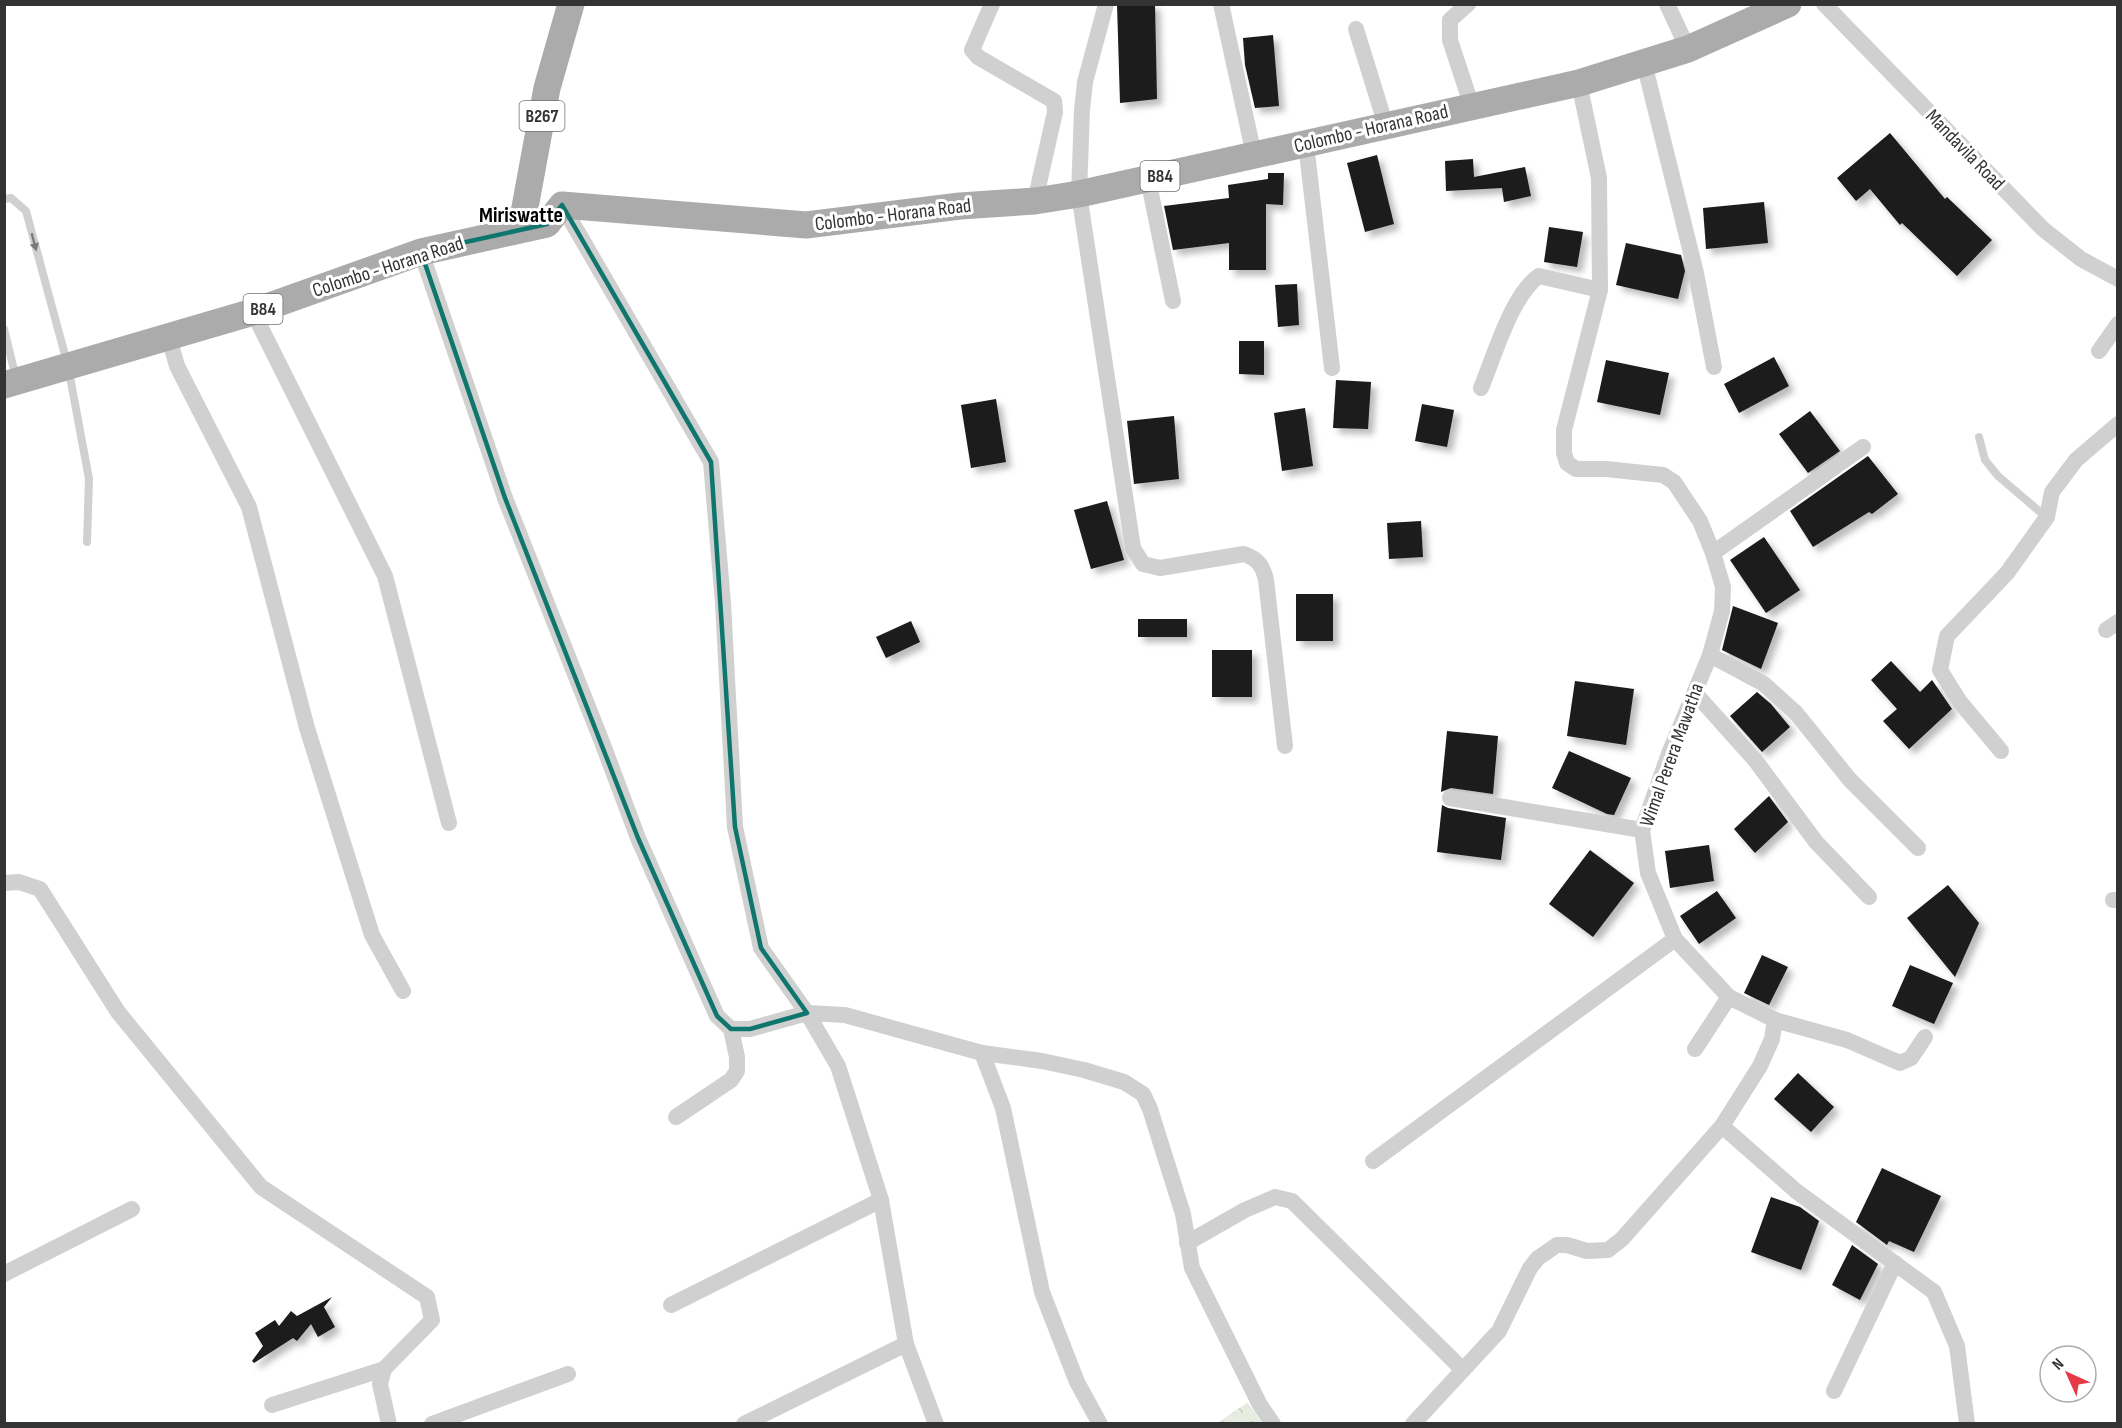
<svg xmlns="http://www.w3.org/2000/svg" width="2122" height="1428" font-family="'Sofia Sans Condensed',sans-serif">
  <defs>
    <pattern id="park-crowns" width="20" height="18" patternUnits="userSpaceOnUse" patternTransform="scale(1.5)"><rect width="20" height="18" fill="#e6ecdf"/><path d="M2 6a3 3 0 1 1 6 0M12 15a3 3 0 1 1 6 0" fill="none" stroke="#c6cbc0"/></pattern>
    <filter id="shadow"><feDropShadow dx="5.5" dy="5.5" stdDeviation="3" flood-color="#0004"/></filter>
  </defs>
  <rect width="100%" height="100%" fill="#fff"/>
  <!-- park -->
  <path fill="url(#park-crowns)" d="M1248,1403L1262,1423H1217L1247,1403Z"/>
  <!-- building -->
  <g fill="#1a1a1a" filter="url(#shadow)">
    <path d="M1117,4H1155L1157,99L1120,103Z"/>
    <path d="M1273,35L1279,106L1255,108L1245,65L1243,38Z"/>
    <path d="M1890,133L1945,199L1947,197L1992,240L1957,276L1902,223L1900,225L1870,189L1856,201L1837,178Z"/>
    <path d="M1377,155L1394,224L1365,232L1347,163Z"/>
    <path d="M1473,159L1474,177L1525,167L1531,196L1504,202L1502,188L1446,191L1445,161Z"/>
    <path d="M1268,173H1284L1283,205L1266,204V270H1229V243L1173,250L1164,206L1229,198L1228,185L1268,179Z"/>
    <path d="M1764,202L1768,243L1706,249L1703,208Z"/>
    <path d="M1549,227L1583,232L1577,267L1544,262Z"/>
    <path d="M1626,243L1681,255L1685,271L1678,299L1616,285Z"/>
    <path d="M1297,284L1299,325L1278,327L1275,285Z"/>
    <path d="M1239,341H1264V375L1239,374Z"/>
    <path d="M1774,357L1789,386L1739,413L1724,384Z"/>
    <path d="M1606,360L1669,373L1660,415L1597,402Z"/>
    <path d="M1336,380L1371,382L1368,429L1333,428Z"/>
    <path d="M996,399L1006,462L971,468L961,405Z"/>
    <path d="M1422,404L1454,410L1447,447L1415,441Z"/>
    <path d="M1305,408L1313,466L1282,471L1274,413Z"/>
    <path d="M1810,411L1840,451L1808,473L1779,434Z"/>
    <path d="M1174,416L1179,479L1134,484L1127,421Z"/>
    <path d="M1868,456L1898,494L1872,514L1869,512L1813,547L1790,511Z"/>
    <path d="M1107,501L1124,560L1091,569L1074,510Z"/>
    <path d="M1421,521L1423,557L1389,559L1387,523Z"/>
    <path d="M1764,537L1800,590L1766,613L1730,560Z"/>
    <rect x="1296" y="594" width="37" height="47"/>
    <path d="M1733,606L1778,623L1761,669L1722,650Z"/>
    <rect x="1138" y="619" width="49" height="18"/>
    <path d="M911,621L920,642L886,658L876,637Z"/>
    <rect x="1212" y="650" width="40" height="47"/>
    <path d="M1891,661L1920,692L1932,680L1952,709L1909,749L1883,721L1897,709L1871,680Z"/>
    <path d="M1575,681L1634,689L1626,745L1567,736Z"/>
    <path d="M1757,692L1771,704L1790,727L1762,752L1730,716Z"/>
    <path d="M1447,731L1498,736L1493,794L1451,788L1441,792Z"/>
    <path d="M1569,751L1631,778L1614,815L1607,814L1552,788Z"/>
    <path d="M1769,796L1788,822L1755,853L1734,829Z"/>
    <path d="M1442,805L1448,808L1506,818L1501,860L1437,852Z"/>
    <path d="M1709,845L1714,881L1670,888L1665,851Z"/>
    <path d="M1590,850L1634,883L1593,937L1549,904Z"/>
    <path d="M1948,885L1979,923L1955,977L1907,918Z"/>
    <path d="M1717,891L1736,918L1699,944L1680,916Z"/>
    <path d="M1762,955L1788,967L1769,1005L1744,993Z"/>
    <path d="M1910,965L1953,983L1934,1024L1892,1006Z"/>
    <path d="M1798,1073L1834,1107L1811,1132L1774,1099Z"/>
    <path d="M1882,1168L1941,1196L1914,1252L1889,1241L1887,1245L1856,1222Z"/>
    <path d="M1771,1197L1800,1207L1819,1221L1801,1270L1751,1252Z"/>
    <path d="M1852,1245L1878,1264L1860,1300L1832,1285Z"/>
    <path d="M332,1297L324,1307L335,1327L318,1337L311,1324L297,1341L293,1338L254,1363L252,1361L263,1346L255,1333L275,1320L279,1326L291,1311L297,1316Z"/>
  </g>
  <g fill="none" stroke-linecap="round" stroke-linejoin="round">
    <!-- service -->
    <g stroke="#d0d0d0" stroke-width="8">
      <path d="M4,199L11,198L26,211L68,366L89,479L87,542"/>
      <path d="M4,329L16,378"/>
      <path d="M1979,437L1985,460L1998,476L2046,517"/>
    </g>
    <!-- minor -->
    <g stroke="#d0d0d0" stroke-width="16">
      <path d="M992,4L972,50L978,57L1054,101L1055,112L1035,201"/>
      <path d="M1106,4L1085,82L1082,110L1079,194L1133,548L1143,564L1160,568L1244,554C1258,559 1263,566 1266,580L1285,746"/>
      <path d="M1221,4L1254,155"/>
      <path d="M1468,4L1450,20V40L1472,107"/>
      <path d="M1667,4L1688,49"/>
      <path d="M1824,4L2043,229L2081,259L2118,279"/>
      <path d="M1356,29L1386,126"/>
      <path d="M1644,63L1696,273L1714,367"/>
      <path d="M1579,83L1599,178L1600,290L1564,430V453L1567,463L1576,469H1606L1663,475L1674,482L1700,521L1713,553L1723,587L1722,611L1710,655L1670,751L1642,830L1648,873L1675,939L1729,997L1775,1020L1847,1040L1900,1063L1911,1058L1925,1037"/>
      <path d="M1306,144L1332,368"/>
      <path d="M1148,179L1173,301"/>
      <path d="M562,205L711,462L723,603L735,827L761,948L807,1013L838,1066L881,1200L906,1344L936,1424"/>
      <path d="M421,252L505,498L602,742L638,838L717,1016L731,1029H750L807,1013L845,1015L982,1053L1003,1108L1042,1292L1077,1382L1100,1424"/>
      <path d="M253,312L385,576L449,823"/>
      <path d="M169,338L177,366L249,507L307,728L372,935L403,991"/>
      <path d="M2099,351L2118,324"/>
      <path d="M1481,388C1494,357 1512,294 1539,276L1600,290"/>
      <path d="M1713,553L1863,447"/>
      <path d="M2106,630L2118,622"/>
      <path d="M1710,655L1764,684L1796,713L1850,780L1918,848"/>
      <path d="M1695,693L1755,760L1816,842L1869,897"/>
      <path d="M2001,751L1960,702L1940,670L1947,636L2007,573L2047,517L2052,492L2076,460L2118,424"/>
      <path d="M1450,798L1642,830"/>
      <path d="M4,883L19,882L40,889L118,1012L261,1187L427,1297L432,1320L384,1369L380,1384L389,1424"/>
      <path d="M2113,900H2118"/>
      <path d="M1695,1049L1729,997"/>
      <path d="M982,1053L1042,1061L1084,1070L1124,1082L1143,1094L1150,1109L1183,1214L1192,1268L1260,1405L1273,1424"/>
      <path d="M676,1117L731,1080L737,1071V1057L731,1029"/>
      <path d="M1722,1126L1796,1191L1934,1292L1957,1346L1967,1424"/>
      <path d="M1373,1161L1675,939"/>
      <path d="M1187,1243L1245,1210L1275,1197L1292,1201L1463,1370"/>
      <path d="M4,1274L132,1209"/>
      <path d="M671,1305L881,1200"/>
      <path d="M1834,1391L1895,1263"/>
      <path d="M272,1405L384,1369"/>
      <path d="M432,1424L568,1374"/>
      <path d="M744,1424L906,1344"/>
      <path d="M1413,1424L1499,1331L1530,1268L1538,1258L1557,1245H1567L1587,1251L1608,1250L1622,1239L1722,1126L1760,1066L1772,1039L1775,1020"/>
    </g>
    <!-- primary -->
    <g stroke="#ababab" stroke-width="27">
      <path d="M521,229L547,88L571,4"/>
      <path d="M4,385L253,312L421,252L547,224L562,205L806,225L960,206L1035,201L1079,194L1579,83L1688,49L1788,4"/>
    </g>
  </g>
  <!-- one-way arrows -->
  <defs><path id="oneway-solid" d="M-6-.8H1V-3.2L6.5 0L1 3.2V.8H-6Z" transform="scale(1.5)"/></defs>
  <use fill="#7a7a7a" href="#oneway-solid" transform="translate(34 242) rotate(75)"/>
  <!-- marked area -->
  <path fill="none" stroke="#0f766e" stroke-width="4.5" stroke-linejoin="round" d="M562,205L711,462L735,827L761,948L807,1013L750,1029H731L717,1016L638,838L505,498L421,252L547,224Z"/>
  <g text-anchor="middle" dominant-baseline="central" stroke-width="6" stroke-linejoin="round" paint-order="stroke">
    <!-- shield labels -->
    <g fill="#fff" stroke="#707070" stroke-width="1.5">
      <rect x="519.5" y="101" width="45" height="30" rx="4.5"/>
      <rect x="1140.5" y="161" width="39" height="30" rx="4.5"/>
      <rect x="243.5" y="294" width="39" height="30" rx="4.5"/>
    </g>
    <g font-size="18" font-weight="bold" fill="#333">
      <text x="542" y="116">B267</text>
      <text x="1160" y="176">B84</text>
      <text x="263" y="309">B84</text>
    </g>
    <!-- street labels -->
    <g font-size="20" fill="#333" stroke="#fff">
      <text transform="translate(1371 129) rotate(-13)">Colombo - Horana Road</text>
      <text transform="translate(1965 150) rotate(46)">Mandavila Road</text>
      <text transform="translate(893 215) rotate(-7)">Colombo - Horana Road</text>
      <text transform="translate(388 267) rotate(-18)">Colombo - Horana Road</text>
      <text transform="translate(1672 755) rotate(-70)">Wimal Perera Mawatha</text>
    </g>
    <!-- quarter labels -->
    <g font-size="22" font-weight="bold" fill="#000" stroke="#fff">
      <text x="521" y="215">Miriswatte</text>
    </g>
  </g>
  <!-- border -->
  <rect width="2122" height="1428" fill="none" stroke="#333333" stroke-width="12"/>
  <!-- north arrow -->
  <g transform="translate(2068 1374) rotate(315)"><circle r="28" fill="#ffffff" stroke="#adadad" stroke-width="1.5"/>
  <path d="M0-4.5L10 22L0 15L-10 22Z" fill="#e63946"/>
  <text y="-9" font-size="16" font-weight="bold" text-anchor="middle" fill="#333333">N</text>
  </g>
</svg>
